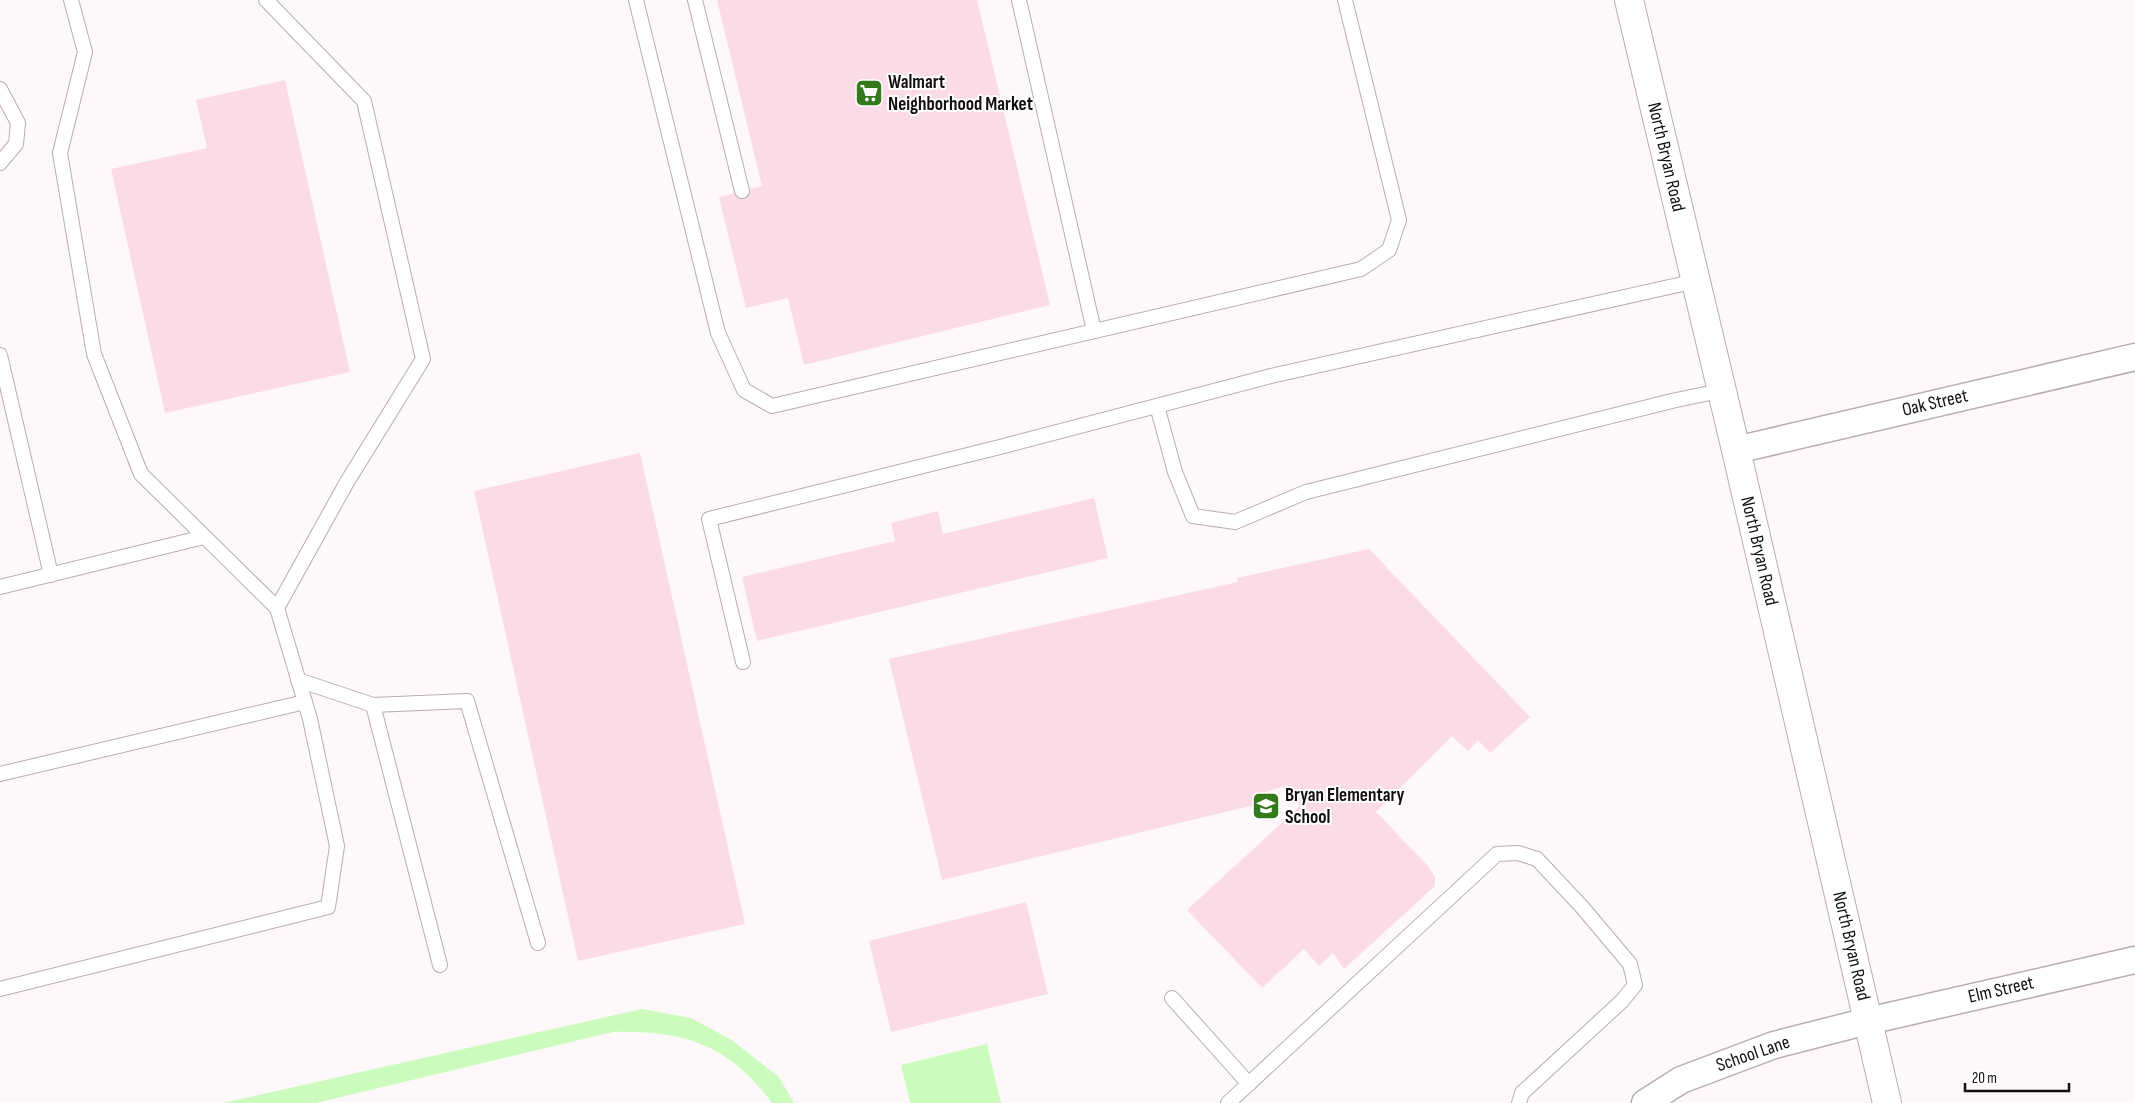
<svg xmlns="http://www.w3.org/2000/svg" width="2135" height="1103" font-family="'Sofia Sans Condensed',sans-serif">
  <rect width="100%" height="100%" fill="#fef8fa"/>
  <!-- green -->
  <g fill="#cbfcbe">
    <path d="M642,1009L691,1018L730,1039L779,1077L794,1103H772C729,1045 684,1030 613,1032L316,1103H223Z"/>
    <path d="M987,1044L1001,1103H910L901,1065Z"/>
  </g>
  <!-- building -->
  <g fill="#fcdbe8">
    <path d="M717,0H977L1050,305L804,365L788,298L746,308L719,197L762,186Z"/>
    <path d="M285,80L350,372L165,413L111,169L207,148L196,100Z"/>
    <path d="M640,453L745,924L578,961L474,491Z"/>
    <path d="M1094,498L1108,558L757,641L742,577L895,541L891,523L938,511L943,534Z"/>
    <path d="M1369,549L1530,717L1490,753L1478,740L1468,751L1452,736L1376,812L1428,866L1435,877V886L1344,969L1333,953L1319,966L1304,949L1262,988L1187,910L1300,806L1282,787L1268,791L1271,801L942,880L889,659L1238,582L1237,578Z"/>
    <path d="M1026,902L1048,994L891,1032L869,941Z"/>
  </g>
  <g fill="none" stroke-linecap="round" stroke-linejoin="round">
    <!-- lane casing -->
    <g stroke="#baacb2" stroke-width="16">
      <g id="lane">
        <path d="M266,0L364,101L423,359L347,482L277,608"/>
        <path d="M636,0L718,333L744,390L772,406L1361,269L1389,250L1399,220L1345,0"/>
        <path d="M695,0L742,191"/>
        <path d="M1019,0L1094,331"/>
        <path d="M0,89L18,123L16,144L0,163"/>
        <path d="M0,355L51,575"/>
        <path d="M1157,406L1175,472L1193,516L1235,522L1306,492L1676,400L1720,391"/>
        <path d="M0,587L204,537"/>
        <path d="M743,662L709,519L1004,446L1271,376L1696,281"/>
        <path d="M298,680L373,705L467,701L538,943"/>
        <path d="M373,705L440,965"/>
        <path d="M0,774L305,702"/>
        <path d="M0,989L328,907L337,846L310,719L277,608L141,474L94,354L60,153L85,52L71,0"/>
        <path d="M1172,998L1249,1084"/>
        <path d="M1228,1103L1497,854L1518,853L1537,859L1582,907L1630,964L1635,985L1622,1001L1522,1093L1519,1103"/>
      </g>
    </g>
    <!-- street casing -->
    <g stroke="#baacb2" stroke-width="29">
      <g id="street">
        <path d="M1736,450L2135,357"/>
        <path d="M1645,1103L1681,1080L1774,1045L1868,1021L2135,960"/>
      </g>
    </g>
    <!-- secondary casing -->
    <g stroke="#baacb2" stroke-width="30">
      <path id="secondary" d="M1629,0L1736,450L1887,1103"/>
    </g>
    <!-- lane -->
    <use href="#lane" stroke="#fff" stroke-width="14"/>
    <!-- street -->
    <use href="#street" stroke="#fff" stroke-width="26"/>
    <!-- secondary -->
    <use href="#secondary" stroke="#fff" stroke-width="28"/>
  </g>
  <!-- icons -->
  <defs>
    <g id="supermarket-square" transform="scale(1.4375)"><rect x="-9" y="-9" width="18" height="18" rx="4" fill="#347a1d" stroke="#fff"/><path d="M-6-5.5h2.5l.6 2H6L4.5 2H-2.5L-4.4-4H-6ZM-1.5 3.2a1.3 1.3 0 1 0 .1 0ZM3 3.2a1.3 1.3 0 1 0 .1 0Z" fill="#fff"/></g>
    <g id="school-square" transform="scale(1.4375)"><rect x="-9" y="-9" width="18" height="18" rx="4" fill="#347a1d" stroke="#fff"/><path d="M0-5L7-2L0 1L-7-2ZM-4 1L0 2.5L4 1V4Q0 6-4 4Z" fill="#fff"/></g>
  </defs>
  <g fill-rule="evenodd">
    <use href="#supermarket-square" x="869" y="93"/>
    <use href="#school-square" x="1266" y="806"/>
  </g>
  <g text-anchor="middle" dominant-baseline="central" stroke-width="4" stroke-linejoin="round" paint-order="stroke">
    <!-- poi labels -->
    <g font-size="19" font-weight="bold" fill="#130e10" stroke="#fff" text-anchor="start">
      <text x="888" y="82">Walmart<tspan x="888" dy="22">Neighborhood Market</tspan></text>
      <text x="1285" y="795">Bryan Elementary<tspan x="1285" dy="22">School</tspan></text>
    </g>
    <!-- street labels -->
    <g font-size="19" fill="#130e10" stroke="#fff">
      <text transform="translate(1666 157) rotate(77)">North Bryan Road</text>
      <text transform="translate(1935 403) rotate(-13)">Oak Street</text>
      <text transform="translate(1759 551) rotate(77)">North Bryan Road</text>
      <text transform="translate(1851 946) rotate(77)">North Bryan Road</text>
      <text transform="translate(2001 990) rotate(-13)">Elm Street</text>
      <text transform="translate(1753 1054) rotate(-19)">School Lane</text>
    </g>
  </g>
  <!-- scale -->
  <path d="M1965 1083v8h104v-8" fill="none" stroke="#130e10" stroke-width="2.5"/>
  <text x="1972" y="1083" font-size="15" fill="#130e10" stroke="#ffffff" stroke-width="4" paint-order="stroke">20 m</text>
</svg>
